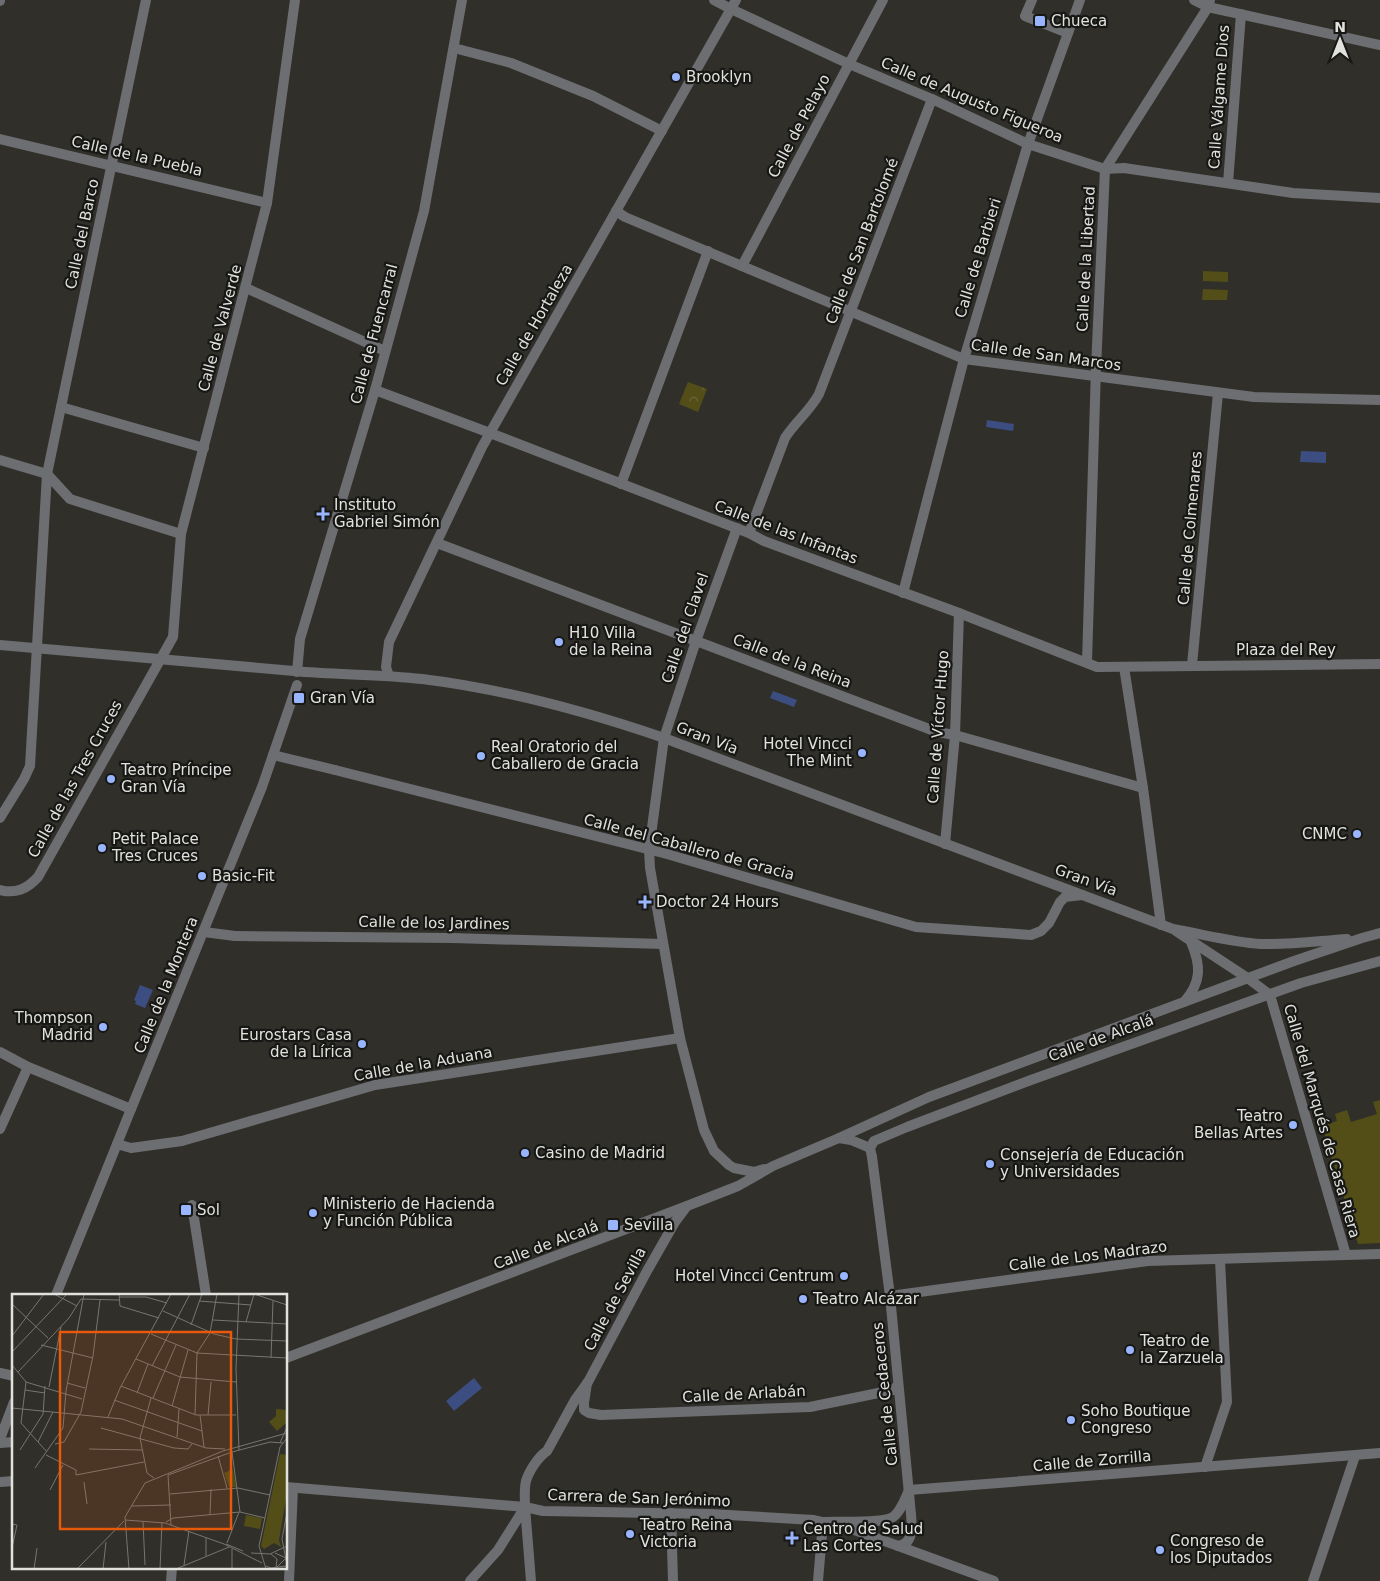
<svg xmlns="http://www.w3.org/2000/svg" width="1380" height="1581" font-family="'DejaVu Sans',sans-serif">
  <defs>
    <pattern id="forest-crowns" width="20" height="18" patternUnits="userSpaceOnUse" patternTransform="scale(1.25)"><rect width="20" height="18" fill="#534e18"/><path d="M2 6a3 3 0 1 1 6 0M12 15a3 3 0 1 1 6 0" fill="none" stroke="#6b6739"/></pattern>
  </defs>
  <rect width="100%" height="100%" fill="#302f2a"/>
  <!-- green -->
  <g fill="#534e18">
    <path d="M1203,271L1228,272V282L1203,281Z"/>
    <path d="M1203,289L1228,290L1227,300H1202Z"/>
    <path d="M1380,1100V1243L1358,1244L1322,1126L1337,1121L1335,1114L1347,1110L1351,1122L1377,1114L1373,1102Z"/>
  </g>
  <!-- forest -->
  <path fill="url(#forest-crowns)" d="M688,382L707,389L698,412L679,404Z"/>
  <!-- water -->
  <g fill="#3c4e81">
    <path d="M987,420L1014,424L1013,431L986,427Z"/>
    <path d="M1301,451L1326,452V463L1300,462Z"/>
    <path d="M773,691L797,700L794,707L770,698Z"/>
    <path d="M140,985L153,990L145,1008L135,1004L136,1001L134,1000Z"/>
    <path d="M474,1378L482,1388L454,1411L446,1401Z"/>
  </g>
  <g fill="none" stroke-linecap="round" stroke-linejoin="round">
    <!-- pedestrian -->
    <g stroke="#6d6e71" stroke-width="10">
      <path d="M714,0L731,9"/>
      <path d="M1032,0L1025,16L1068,33"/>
      <path d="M454,48L511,63L593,96L662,131"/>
      <path d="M1028,144L1080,0"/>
      <path d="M1228,183L1241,14"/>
      <path d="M246,288L385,351"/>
      <path d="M375,390L490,433"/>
      <path d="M297,672L300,639L375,390L424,211L462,0"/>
      <path d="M273,755L335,770"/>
      <path d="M204,932L235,936"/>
      <path d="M131,1109L262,787L297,685"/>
      <path d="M56,1295L117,1144"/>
      <path d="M286,1358L687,1206"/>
      <path d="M0,1373L14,1376"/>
      <path d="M0,1439L14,1402"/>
      <path d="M0,1443L14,1442"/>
      <path d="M0,1482L14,1481"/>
      <path d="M286,1487L525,1507"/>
      <path d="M171,1581L172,1567"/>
      <path d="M289,1581L293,1488"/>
      <path d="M1313,1581L1355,1456"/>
    </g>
    <!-- minor -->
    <g stroke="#6d6e71" stroke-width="10">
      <path d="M1194,0L1208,7L1380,45"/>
      <path d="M0,1V0"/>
      <path d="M731,9L849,64L932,99L1028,144L1105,169L1124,168L1293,193L1380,198"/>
      <path d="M0,139L267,203"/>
      <path d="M616,211L625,217L964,359L1254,397L1380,400"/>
      <path d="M742,266L883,0"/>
      <path d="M61,407L204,448"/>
      <path d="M490,433L749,533L764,541L959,613L1097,667L1380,664"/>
      <path d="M0,460L47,474L70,499L181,534"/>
      <path d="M621,484L708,251"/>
      <path d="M737,528L696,641L664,738L649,850L650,868L680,1038L704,1130L714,1151L729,1165L734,1168L754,1172L764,1169"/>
      <path d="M749,533L785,438C795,422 810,411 819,394L932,99"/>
      <path d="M437,543L937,732L955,735L1143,788"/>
      <path d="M903,593L964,359L1028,144"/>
      <path d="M1087,662L1096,368L1105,169L1208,7L1210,0"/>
      <path d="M1192,665L1218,393"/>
      <path d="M1124,667L1143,788L1161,925"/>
      <path d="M335,770L667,854L916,927L1031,935L1041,931L1049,923L1060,902L1065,897L1082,895"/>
      <path d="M0,818L24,779L30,766L47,474L146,0"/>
      <path d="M945,844L955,735L959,613"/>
      <path d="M0,890C16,894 27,889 38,877L173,637L181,534L267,203L295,0"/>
      <path d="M235,936L452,938L663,944"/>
      <path d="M1270,995L1346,1255"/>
      <path d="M0,1052L28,1067L131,1109L117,1144L131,1148L182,1141L375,1085L680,1038"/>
      <path d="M0,1129L28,1067"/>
      <path d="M839,1138L851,1140L870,1148"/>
      <path d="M872,1157L890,1296L910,1504C911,1518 917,1544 898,1546"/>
      <path d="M192,1205L206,1295"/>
      <path d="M890,1296L1148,1261L1380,1254"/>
      <path d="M587,1383L584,1403V1410L589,1413L601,1415L810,1407L893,1390L898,1385"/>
      <path d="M1205,1467L1227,1402L1220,1260"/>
      <path d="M909,1490L1380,1453"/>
      <path d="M525,1507L531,1581"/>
      <path d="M671,1513L673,1581"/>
      <path d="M470,1581L498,1550L525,1507"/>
      <path d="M818,1581L823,1522C838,1521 882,1524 893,1517C901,1511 905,1499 909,1490"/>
    </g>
    <!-- tertiary -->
    <g stroke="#6d6e71" stroke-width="10">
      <path d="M0,645C98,654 196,663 294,671C336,675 379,674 422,679C505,689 585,711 664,738L1173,929C1202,934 1232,942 1261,944C1290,945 1318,941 1347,939"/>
      <path d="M389,676L386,667L389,642L482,447L736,0"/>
      <path d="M1176,931L1249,979L1270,995"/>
      <path d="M1184,1002C1202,982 1201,965 1191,942"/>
      <path d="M872,1157L870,1148L874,1141L907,1127L1031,1080L1301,983L1380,961"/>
      <path d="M994,1581L849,1528L814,1520L710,1514L543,1511L525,1507C525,1499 524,1489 526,1481C529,1471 538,1457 547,1451L575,1400L588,1382L647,1271L675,1222L687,1206L738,1186L773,1166L839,1138L929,1097L1294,961L1362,938L1380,933"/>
    </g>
  </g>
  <!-- markers -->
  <g fill="#99b5fd" stroke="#171715" stroke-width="2">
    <rect x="1034" y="15" width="12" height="12" rx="2.5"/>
    <circle cx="676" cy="77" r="5"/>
    <path d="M320.5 506.5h5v5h5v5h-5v5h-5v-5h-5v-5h5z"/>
    <circle cx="559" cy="642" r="5"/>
    <rect x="293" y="692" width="12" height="12" rx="2.5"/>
    <circle cx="862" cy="753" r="5"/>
    <circle cx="481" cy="756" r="5"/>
    <circle cx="111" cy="779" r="5"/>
    <circle cx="1357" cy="834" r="5"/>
    <circle cx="102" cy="848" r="5"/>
    <circle cx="202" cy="876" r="5"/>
    <path d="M642.5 894.5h5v5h5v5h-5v5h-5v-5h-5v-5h5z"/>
    <circle cx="103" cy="1027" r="5"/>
    <circle cx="362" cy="1044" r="5"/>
    <circle cx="1293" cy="1125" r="5"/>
    <circle cx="525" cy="1153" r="5"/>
    <circle cx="990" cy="1164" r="5"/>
    <rect x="180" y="1204" width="12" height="12" rx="2.5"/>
    <circle cx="313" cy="1213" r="5"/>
    <rect x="607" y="1219" width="12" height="12" rx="2.5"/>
    <circle cx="844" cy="1276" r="5"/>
    <circle cx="803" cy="1299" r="5"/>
    <circle cx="1130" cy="1350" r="5"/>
    <circle cx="1071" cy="1420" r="5"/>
    <circle cx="630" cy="1534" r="5"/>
    <path d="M789.5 1530.5h5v5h5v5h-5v5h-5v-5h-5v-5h5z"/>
    <circle cx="1160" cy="1550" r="5"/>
  </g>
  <g text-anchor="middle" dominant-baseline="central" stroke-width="4.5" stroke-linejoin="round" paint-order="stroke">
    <!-- poi labels -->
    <g font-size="15" fill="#e1e1dd" stroke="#171715" text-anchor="start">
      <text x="1051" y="21">Chueca</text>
      <text x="686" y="77">Brooklyn</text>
      <text x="334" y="505">Instituto<tspan x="334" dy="17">Gabriel Simón</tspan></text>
      <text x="569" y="633">H10 Villa<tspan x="569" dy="17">de la Reina</tspan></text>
      <text x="310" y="698">Gran Vía</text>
      <text x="852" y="744" text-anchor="end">Hotel Vincci<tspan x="852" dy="17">The Mint</tspan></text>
      <text x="491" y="747">Real Oratorio del<tspan x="491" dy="17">Caballero de Gracia</tspan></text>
      <text x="121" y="770">Teatro Príncipe<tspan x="121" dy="17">Gran Vía</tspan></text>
      <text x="1347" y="834" text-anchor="end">CNMC</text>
      <text x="112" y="839">Petit Palace<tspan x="112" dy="17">Tres Cruces</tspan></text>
      <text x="212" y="876">Basic-Fit</text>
      <text x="656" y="902">Doctor 24 Hours</text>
      <text x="93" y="1018" text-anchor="end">Thompson<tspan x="93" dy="17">Madrid</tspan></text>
      <text x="352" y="1035" text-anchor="end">Eurostars Casa<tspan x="352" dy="17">de la Lírica</tspan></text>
      <text x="1283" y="1116" text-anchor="end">Teatro<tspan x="1283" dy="17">Bellas Artes</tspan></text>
      <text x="535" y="1153">Casino de Madrid</text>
      <text x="1000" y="1155">Consejería de Educación<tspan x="1000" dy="17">y Universidades</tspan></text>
      <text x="323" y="1204">Ministerio de Hacienda<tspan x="323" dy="17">y Función Pública</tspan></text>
      <text x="197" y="1210">Sol</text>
      <text x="624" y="1225">Sevilla</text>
      <text x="834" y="1276" text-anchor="end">Hotel Vincci Centrum</text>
      <text x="813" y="1299">Teatro Alcázar</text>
      <text x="1140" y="1341">Teatro de<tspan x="1140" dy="17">la Zarzuela</tspan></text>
      <text x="1081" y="1411">Soho Boutique<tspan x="1081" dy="17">Congreso</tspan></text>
      <text x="640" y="1525">Teatro Reina<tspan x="640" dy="17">Victoria</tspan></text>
      <text x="803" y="1529">Centro de Salud<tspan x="803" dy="17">Las Cortes</tspan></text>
      <text x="1170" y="1541">Congreso de<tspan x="1170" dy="17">los Diputados</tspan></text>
    </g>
    <!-- street labels -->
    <g font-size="15" fill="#e1e1dd" stroke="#171715">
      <text transform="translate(1219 97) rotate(-86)">Calle Válgame Dios</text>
      <text transform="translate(972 100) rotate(23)">Calle de Augusto Figueroa</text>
      <text transform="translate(799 126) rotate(-62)">Calle de Pelayo</text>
      <text transform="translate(137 156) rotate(13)">Calle de la Puebla</text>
      <text transform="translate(82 234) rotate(-78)">Calle del Barco</text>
      <text transform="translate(862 241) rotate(-69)">Calle de San Bartolomé</text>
      <text transform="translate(978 258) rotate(-73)">Calle de Barbieri</text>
      <text transform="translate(1086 259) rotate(-87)">Calle de la Libertad</text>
      <text transform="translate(534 325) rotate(-60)">Calle de Hortaleza</text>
      <text transform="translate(220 328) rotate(-75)">Calle de Valverde</text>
      <text transform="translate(374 334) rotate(-75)">Calle de Fuencarral</text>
      <text transform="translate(1046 355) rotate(8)">Calle de San Marcos</text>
      <text transform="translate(1190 528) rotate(-85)">Calle de Colmenares</text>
      <text transform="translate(786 532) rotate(21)">Calle de las Infantas</text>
      <text transform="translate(685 628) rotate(-71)">Calle del Clavel</text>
      <text x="1286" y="650">Plaza del Rey</text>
      <text transform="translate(792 661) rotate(21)">Calle de la Reina</text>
      <text transform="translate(938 727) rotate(-86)">Calle de Víctor Hugo</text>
      <text transform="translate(707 738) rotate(21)">Gran Vía</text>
      <text transform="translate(75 779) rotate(-61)">Calle de las Tres Cruces</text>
      <text transform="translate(689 847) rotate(15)">Calle del Caballero de Gracia</text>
      <text transform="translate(1086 880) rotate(20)">Gran Vía</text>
      <text transform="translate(434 923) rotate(1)">Calle de los Jardines</text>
      <text transform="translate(166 985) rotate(-68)">Calle de la Montera</text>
      <text transform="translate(1101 1038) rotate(-20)">Calle de Alcalá</text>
      <text transform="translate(423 1064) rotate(-10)">Calle de la Aduana</text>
      <text transform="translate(1322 1121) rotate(74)">Calle del Marqués de Casa Riera</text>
      <text transform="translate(546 1245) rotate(-21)">Calle de Alcalá</text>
      <text transform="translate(1088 1256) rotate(-7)">Calle de Los Madrazo</text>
      <text transform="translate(615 1299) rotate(-62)">Calle de Sevilla</text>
      <text transform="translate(744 1394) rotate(-3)">Calle de Arlabán</text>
      <text transform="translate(885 1394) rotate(-96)">Calle de Cedaceros</text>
      <text transform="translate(1092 1461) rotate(-5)">Calle de Zorrilla</text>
      <text transform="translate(639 1498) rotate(2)">Carrera de San Jerónimo</text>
    </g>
  </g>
  <!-- overview -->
  <g transform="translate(12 1294)">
    <rect width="275" height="275" fill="#302f2a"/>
    <path d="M264,115L275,116V128L265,137L257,128L264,122ZM221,175L224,193H217L212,179ZM234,221L250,224L248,235L232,232Z" fill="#534e18"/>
    <path d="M268,160L275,161V199L267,246L269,253L262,249L252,255L249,252Z" fill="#534e18"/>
    <path fill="none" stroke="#777672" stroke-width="1" d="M42,0L65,12M107,0L108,12L147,24M227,0L224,75L227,156M242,0L275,11M107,3H134L155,9M187,7L239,11M0,10L36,44M151,17L202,40L224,45L275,47M201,26L275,30M234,28L242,0M179,31L190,0M139,40L185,59L275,64M0,42L32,0M29,51L81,64M0,58L55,0M259,64L261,7M124,65L168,83L224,88M0,71L14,88M140,72L178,0M6,78L57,24L69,5L107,6M14,88L9,129L35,158M14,88L70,105M55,89L73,94M109,92L184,121H224M37,93L49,33M13,96L33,99M125,99L136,70M139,104L128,144L135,179L142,184M141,104L164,51M102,106L190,137M160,112L176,56M0,114L110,125L194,154L213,155M183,121L185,59L198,39L205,0M188,121L192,153M196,121L199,88M96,123L108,94L159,0M89,134L162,154L176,155L180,150M165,143L167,115M26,148L41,118M268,149L275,133M43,150L52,148L69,118L81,62L88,6M77,155L130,156M8,156L31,120L33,92M220,158L228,218M34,161L64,176V181L132,168M206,162L215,194M23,174L51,134L54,97L72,0M156,181L220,158L258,148L271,149M156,181L159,231M72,188L75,210M38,196L51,171M158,200L226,194L258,201M120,212L159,211M275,218L270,245L275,271M198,221L199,195M113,226L153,229L212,250L250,269M131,227L133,271M154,228L161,224L228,218L253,224M0,230L5,231L0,254M215,249L227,218M214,250L231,257M239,259L258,260L275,252M263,259L274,264L265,273M259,260L265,265L264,273M194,262V244M172,271L177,237M254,272L259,274L274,272M22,275L25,254M65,275L112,227M91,275L94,248M117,275L113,223L133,189L211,157L275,139M148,275L150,228M164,275L217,253M220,275V255M254,275L247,252L268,153L275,144"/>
    <path fill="#e8590c" fill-opacity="0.15" stroke="#e8590c" stroke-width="2.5" d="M48,38H219V235H48Z"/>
    <rect width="275" height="275" fill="none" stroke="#e1e1dd" stroke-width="2.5"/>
  </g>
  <!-- north arrow -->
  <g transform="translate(1340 40)" stroke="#171715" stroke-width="4" paint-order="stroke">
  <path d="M0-4L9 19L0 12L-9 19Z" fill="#e1e1dd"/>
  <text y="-8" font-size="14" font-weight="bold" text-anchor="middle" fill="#e1e1dd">N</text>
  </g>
</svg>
